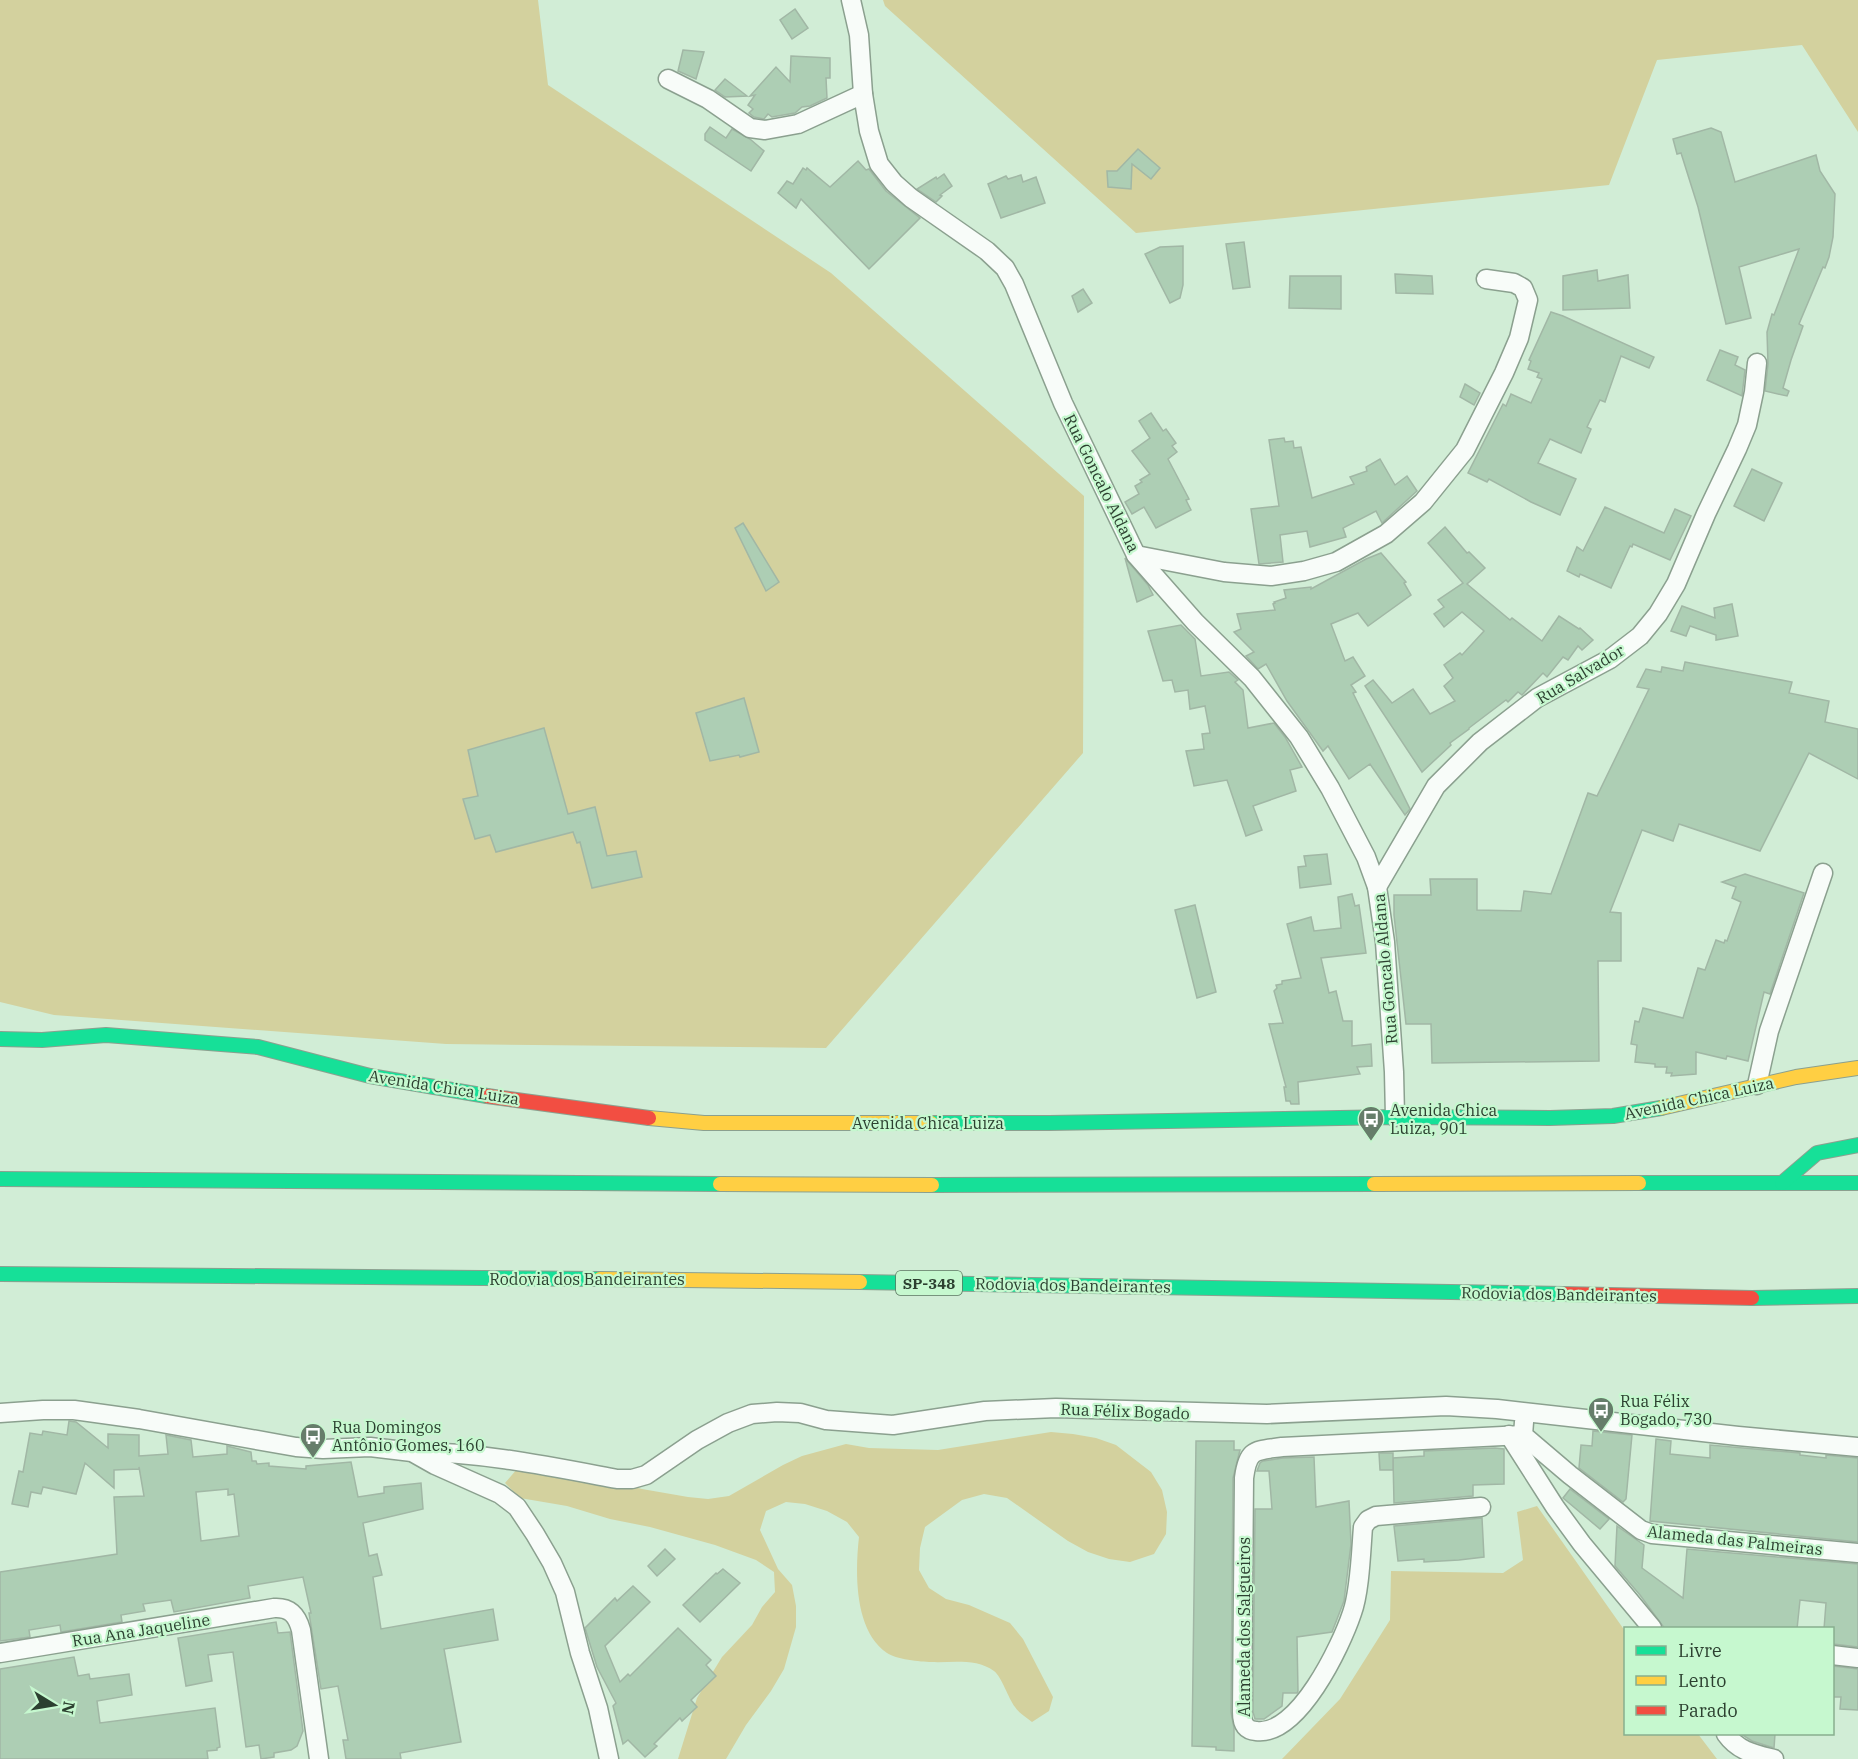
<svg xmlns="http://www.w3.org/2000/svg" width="1858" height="1759" font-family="'IBM Plex Serif',serif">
  <rect width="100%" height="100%" fill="#d1edd6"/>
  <!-- green -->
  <g fill="#d3d19e">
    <path d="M0,0H538L548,85L831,273L1084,496L1083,753L826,1048L446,1044L54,1015L0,1002Z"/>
    <path d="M883,0H1858V132L1802,45L1657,60L1609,185L1136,233L885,6Z"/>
    <path d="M1051,1432L1073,1434L1096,1438L1116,1445L1151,1472L1162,1490L1167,1512L1166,1534L1154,1554L1130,1562L1109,1559L1088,1552L1068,1541L1007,1498L984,1494L962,1500L925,1527L920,1548L919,1570L929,1588L946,1599L969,1605L1010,1623L1023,1639L1053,1697L1049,1711L1032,1722C1026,1717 1019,1713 1015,1707C1008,1698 1002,1677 994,1671C976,1658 952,1663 931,1662C921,1662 895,1659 887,1653C854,1631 855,1572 859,1537L847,1522L827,1511L805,1504L786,1502L766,1511L760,1530L778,1569L792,1585L796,1606V1627L784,1669L771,1691L746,1725L726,1759H678L697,1698L722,1657L752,1625L762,1607L775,1592L774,1572L756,1560L715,1545L650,1527L610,1519L567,1506L520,1498L505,1483L518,1468L600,1478L642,1489L688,1497L708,1499L729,1496L783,1465L802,1456L846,1444L869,1448L938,1450Z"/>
    <path d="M1537,1506L1625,1631L1626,1734H1698L1717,1759H1282L1340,1699L1390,1620L1391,1571L1503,1573L1523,1560L1517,1512Z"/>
  </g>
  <!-- building -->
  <g fill="#adceb4" stroke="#a1b7a5" stroke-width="1.5" fill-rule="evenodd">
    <path d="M795,9L808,28L792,39L780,20Z"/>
    <path d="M683,50L704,52L696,79L678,71Z"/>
    <path d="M791,56L830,58V78H826L827,98L810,106L802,107L795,113L772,117L768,114L764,119L754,117L749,113L753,109L748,105L755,95L750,96L776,67L790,82Z"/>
    <path d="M725,79L747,96L725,97L715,90Z"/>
    <path d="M710,127L726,138L732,129L750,139L764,151L751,171L705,140V134Z"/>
    <path d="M1711,128L1721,132L1735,182L1816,155L1820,171L1835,194L1833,237L1829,257L1825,268L1823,267L1799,324L1803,326L1791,360L1783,388L1789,391L1787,396L1765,391L1768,364L1767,332L1772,314L1774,315L1799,249L1739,267L1751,318L1726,324L1698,207L1681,153L1677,154L1673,139Z"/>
    <path d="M1138,149L1160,168L1151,179L1132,164L1131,189L1108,187L1107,171H1117Z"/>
    <path d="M858,161L866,170L869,169L886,191L920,218L869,269L801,199L796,208L778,193L787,181L793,184L803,168L806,170L807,168L830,187Z"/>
    <path d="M944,174L952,186L940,195L942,196L936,202L917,189L936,177L937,179Z"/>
    <path d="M1021,175L1023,182L1036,177L1045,203L1001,218L988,184L1006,176L1008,179Z"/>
    <path d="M1244,242L1250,287L1233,289L1226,244Z"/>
    <path d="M1183,246V285L1180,298L1170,303L1145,254L1160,247Z"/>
    <path d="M1597,270L1598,281L1628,275L1630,308L1563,310V276Z"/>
    <path d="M1395,274L1432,276L1433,294L1396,293Z"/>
    <path d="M1290,276H1341V309L1289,308Z"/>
    <path d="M1083,289L1092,303L1078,312L1072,296Z"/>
    <path d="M1551,312L1563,316L1654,357L1649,368L1621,356L1605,402L1600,400L1587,427L1591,429L1581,453L1550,439L1538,463L1576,479L1560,515L1531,502L1489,479L1487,482L1468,473L1503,404L1506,406L1511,394L1531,403L1542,379L1537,377L1539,373L1528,369L1531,361L1529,360Z"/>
    <path d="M1720,350L1738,357L1735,365L1745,370L1742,396L1707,380Z"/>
    <path d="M1465,384L1480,393L1474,405L1460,397Z"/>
    <path d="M1151,413L1163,431L1166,429L1176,443L1172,446L1177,452L1168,459L1189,499L1186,500L1191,510L1156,528L1144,507L1132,514L1125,502L1139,494L1135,486L1142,482L1140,480L1150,474L1132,451L1150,438L1139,421Z"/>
    <path d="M1284,438L1285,442L1293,441L1294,448L1301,447L1312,498L1354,484L1350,477L1367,471L1366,467L1380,459L1395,485L1407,476L1417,491L1382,523L1376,511L1343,528L1346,537L1310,547L1307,531L1280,535L1283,562L1259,564L1251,509L1279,506L1269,440Z"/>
    <path d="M1752,469L1782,483L1764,521L1734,506Z"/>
    <path d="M1605,507L1664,533L1675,509L1691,516L1670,560L1633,544L1632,547L1630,546L1611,588L1580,574L1579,577L1567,571L1577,547L1583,551Z"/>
    <path d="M743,523L779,582L766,591L735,528Z"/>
    <path d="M1445,527L1467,553L1469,552L1485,568L1467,584L1510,620L1512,618L1542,641L1559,616L1579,629L1580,628L1593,640L1582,650L1578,646L1568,660L1563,657L1547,677L1543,673L1522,695L1518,692L1508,702L1506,700L1469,728V729L1450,743L1451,745L1422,772L1365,686L1373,680L1392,703L1413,689L1430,714L1455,701L1444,686L1453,678L1444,665L1460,653L1462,655L1484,631L1462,612L1444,627L1434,614L1444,607L1438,600L1463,583L1428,543Z"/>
    <path d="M1381,553L1406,582L1404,583L1411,595L1368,626L1358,613L1331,624L1345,661L1353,657L1365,676L1351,685L1356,692L1353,693L1410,809L1405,815L1370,764L1349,779L1328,746L1323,751L1287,701L1266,664L1258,669L1246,656L1254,652L1234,632L1241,629L1237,614L1275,610L1273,604L1275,603L1274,602L1286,598L1284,590L1311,587V589L1366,559Z"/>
    <path d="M1125,558L1148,585L1153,595L1137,602Z"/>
    <path d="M1732,604L1738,636L1716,640V635L1690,626L1686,636L1671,631L1682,606L1715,618L1714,608Z"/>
    <path d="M1181,625L1195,639L1201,676L1229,672L1238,680L1235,682L1243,690L1248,728L1274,723L1285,737L1302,767L1290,770L1296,791L1253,806L1262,830L1246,836L1227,780L1194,786L1186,751L1204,749L1202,734L1210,733L1205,706L1190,709L1188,690L1175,692L1172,680L1163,681L1148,631Z"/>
    <path d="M1685,662L1792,682L1789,693L1829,701L1825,722L1858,729V779L1809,753L1760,851L1679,824L1673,841L1642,830L1610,912L1621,913V961H1598L1599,1061L1432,1063L1431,1024H1406L1394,915V895H1431L1430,879H1477V910L1521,911L1524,891L1551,894L1588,793L1597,796L1649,689L1637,687L1646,669L1661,672L1662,667L1683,671Z"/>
    <path d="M744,698L759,752L740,757L739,755L710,761L696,713Z"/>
    <path d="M544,728L568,814L595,807L607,856L636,851L642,877L592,888L580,842L577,843L573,832L496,852L490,835L475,839L463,799L478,796L468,750Z"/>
    <path d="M1327,854L1331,884L1300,888L1298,867L1306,866L1304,856Z"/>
    <path d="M1745,874L1804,893L1770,994L1764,992L1748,1061L1727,1056L1726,1059L1696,1052V1074L1671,1076L1672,1073H1666L1667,1067H1655V1064L1635,1062L1637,1045L1631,1044L1635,1021L1639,1022L1643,1008L1683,1018L1698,968L1705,970L1716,940L1724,943L1725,940L1727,941L1741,902L1732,898L1736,887L1722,882Z"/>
    <path d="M1352,894L1355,906L1359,905L1366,953L1321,958L1329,993L1336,991L1343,1021H1352V1046L1371,1044L1372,1066L1357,1067L1360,1074L1298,1082L1299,1104H1291L1290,1101H1286L1284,1087H1286L1269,1024L1283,1023L1274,991L1277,988L1276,985L1282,984V981L1301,978L1287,924L1311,917L1314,931L1341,928L1338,897Z"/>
    <path d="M1195,905L1216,992L1197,998L1175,910Z"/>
    <path d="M69,1421L76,1422L108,1448V1434L139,1435V1456L168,1454L166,1435L191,1440L193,1457L227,1454V1446L251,1452L252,1461H256L257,1464L269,1463V1466L306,1469V1466L351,1462L358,1497L384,1493V1487L421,1483L423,1509L363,1523L369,1556L377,1554L382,1575L373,1577L381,1629L493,1609L498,1640L444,1649L461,1742L400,1753L401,1759H346L343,1740H348L338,1686L321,1689L309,1613H311L303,1577L248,1586L250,1598L174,1612L171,1600L143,1604L145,1611L121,1615L122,1622L61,1632L60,1625L29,1630L30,1637L0,1641V1572L117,1554L114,1497L144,1496L139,1467V1469L114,1470V1488L85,1463L76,1494L43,1487L41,1494L31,1492L28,1507L12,1504L19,1471L23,1472L30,1433L42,1435L43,1431L67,1435ZM228,1489V1495L234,1494L239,1536L201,1541L196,1492Z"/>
    <path d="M1593,1431L1632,1435L1626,1499L1623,1502L1579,1468L1581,1445L1592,1446Z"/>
    <path d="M1656,1439L1671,1441L1670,1454L1710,1458V1445L1800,1453V1455L1826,1458V1455L1858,1458V1542L1650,1521Z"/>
    <path d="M1196,1441H1234V1450H1240L1233,1478L1231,1712L1234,1728V1751L1216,1750V1747L1192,1746Z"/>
    <path d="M1495,1448L1504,1449V1484L1473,1485V1496L1394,1503L1393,1458L1424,1456V1451Z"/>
    <path d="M1379,1453H1393V1470H1380Z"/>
    <path d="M1314,1457L1316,1507L1349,1501L1351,1544L1344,1601L1332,1632L1297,1637L1298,1691L1297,1693H1283L1282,1706L1264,1719H1255L1253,1712L1255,1509H1272L1269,1471H1257L1260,1463L1263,1461L1283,1458Z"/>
    <path d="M1570,1489L1609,1519L1600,1529L1563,1498Z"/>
    <path d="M1482,1518L1484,1557L1459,1560L1424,1562V1559L1398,1561L1394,1526Z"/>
    <path d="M1617,1526L1644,1545L1642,1568L1683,1598L1687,1549L1858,1564V1647L1833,1644V1629H1824L1826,1603L1800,1600L1797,1629H1665L1640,1595L1615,1566Z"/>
    <path d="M665,1549L675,1559L657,1576L648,1566Z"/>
    <path d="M723,1569L740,1583L700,1622L683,1605L716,1573L717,1574Z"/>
    <path d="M633,1586L650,1602L605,1646L620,1682L628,1674L630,1676L678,1628L711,1660L706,1665L716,1676L691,1700L697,1707L682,1721L680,1718L654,1744L657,1746L645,1757L628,1740L623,1744L613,1706L616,1703L597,1667L585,1628L615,1598L617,1601Z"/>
    <path d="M276,1622L278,1633L290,1632L303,1731L297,1746L291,1750L274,1753V1757L261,1759L259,1745L246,1747L233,1652L208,1655L212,1681L186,1686L178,1638Z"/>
    <path d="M74,1657L78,1676L89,1674L90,1679L129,1674L132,1695L97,1701L100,1723L215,1708L220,1747L217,1748V1750L207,1751L208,1759H0V1669Z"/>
    <path d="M1833,1666L1858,1669V1710L1840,1709L1841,1697H1833Z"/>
    <path d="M1741,1734H1775L1774,1748L1752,1741Z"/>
  </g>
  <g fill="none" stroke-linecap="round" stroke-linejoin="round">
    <!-- street casing -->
    <g stroke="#8ba08f" stroke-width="21">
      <g id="street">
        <path d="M851,0L859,35L863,94"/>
        <path d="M668,79L708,99L750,128L765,130L798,124L863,94L869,131L879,164L894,183L911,198L987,251L1005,268L1014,284L1063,403L1136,555L1195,622L1252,678L1299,737L1330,788L1366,857L1377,887L1385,942L1394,1072L1395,1117"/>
        <path d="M1136,555L1224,572L1271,576L1304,571L1336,562L1386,534L1423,502L1465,450L1504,373L1519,338L1528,300L1523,288L1514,283L1486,279"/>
        <path d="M1377,887L1436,786L1480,742L1537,698L1610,659L1640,636L1658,614L1676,584L1706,514L1737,449L1747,425L1754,392L1757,363"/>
        <path d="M1757,1085L1769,1031L1823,873"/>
        <path d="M0,1413L43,1410H74L139,1419L296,1447L323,1449L370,1447L412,1452L435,1465L500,1494L517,1507L535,1534L552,1563L565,1592L580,1653L598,1708L609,1759"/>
        <path d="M1524,1422L1523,1435L1570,1475L1641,1530L1652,1534L1858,1553"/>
        <path d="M1509,1435L1555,1507L1582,1544L1652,1628"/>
        <path d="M412,1452C481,1452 548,1466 617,1479H632L646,1475L697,1440L728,1423L752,1414L777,1412L800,1413L826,1420L893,1425L985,1411L1056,1408L1267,1414L1446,1406L1497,1409L1738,1436L1858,1447"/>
        <path d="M1481,1507L1376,1516L1368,1520L1363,1527C1361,1551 1360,1591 1352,1613C1341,1646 1298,1737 1256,1731C1244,1730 1242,1722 1242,1712L1244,1478C1248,1448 1255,1451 1282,1447L1523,1435"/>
        <path d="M0,1653L274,1608C290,1607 297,1615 301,1630L319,1759"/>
        <path d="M1832,1655L1858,1658"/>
        <path d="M1726,1734C1738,1751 1754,1754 1774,1759"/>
      </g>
    </g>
    <!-- fast casing -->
    <g stroke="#8ba08f" stroke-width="16">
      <g id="fast">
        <path d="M0,1039L42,1040L106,1035L258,1047L370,1076L487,1096"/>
        <path d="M931,1123H1049L1395,1117L1550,1118L1613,1116L1661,1108"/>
        <path d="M0,1179L720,1184"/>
        <path d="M1639,1183H1858"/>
        <path d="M1782,1183L1817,1153L1858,1145"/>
        <path d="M932,1185L1374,1184"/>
        <path d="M0,1274L600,1279"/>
        <path d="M860,1282L1563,1294"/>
        <path d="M1752,1298L1858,1296"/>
      </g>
    </g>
    <!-- slow casing -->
    <g stroke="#8ba08f" stroke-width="16">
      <g id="slow">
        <path d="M1661,1108L1796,1077L1858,1068"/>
        <path d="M649,1118L704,1123H931"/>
        <path d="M720,1184L932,1185"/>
        <path d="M1374,1184L1639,1183"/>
        <path d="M600,1279L860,1282"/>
      </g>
    </g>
    <!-- jam casing -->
    <g stroke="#8ba08f" stroke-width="16">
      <g id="jam">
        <path d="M487,1096L649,1118"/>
        <path d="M1563,1294L1752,1298"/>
      </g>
    </g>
    <!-- street -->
    <use href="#street" stroke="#f8fcf9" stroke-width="18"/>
    <!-- fast -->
    <use href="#fast" stroke="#16e098" stroke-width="14"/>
    <!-- slow -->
    <use href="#slow" stroke="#ffcf43" stroke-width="14"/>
    <!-- jam -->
    <use href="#jam" stroke="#f24e42" stroke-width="14"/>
  </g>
  <!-- icons -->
  <defs>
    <g id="bus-pin" transform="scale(1.35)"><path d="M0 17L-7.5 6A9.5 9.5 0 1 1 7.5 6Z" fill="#667d6a" stroke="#c6f8cf"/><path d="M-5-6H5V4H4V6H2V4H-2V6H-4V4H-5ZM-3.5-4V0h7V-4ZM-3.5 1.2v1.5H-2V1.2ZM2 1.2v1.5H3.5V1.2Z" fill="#fff"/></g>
  </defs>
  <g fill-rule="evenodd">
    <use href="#bus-pin" x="1371" y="1119"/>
    <use href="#bus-pin" x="1601" y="1410"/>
    <use href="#bus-pin" x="313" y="1436"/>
  </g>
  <g text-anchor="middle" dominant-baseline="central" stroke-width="4.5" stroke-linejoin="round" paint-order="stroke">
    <!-- shield labels -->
    <rect fill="#c6f8cf" stroke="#5a7760" stroke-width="1.5" x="896" y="1271" width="66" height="24" rx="4.5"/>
    <g font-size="15" font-weight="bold" fill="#2c4030">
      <text x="929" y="1283">SP-348</text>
    </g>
    <!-- street labels -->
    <g font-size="16" fill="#2c4030" stroke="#c6f8cf">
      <text transform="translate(1102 483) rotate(64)">Rua Goncalo Aldana</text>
      <text transform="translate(1580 674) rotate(-31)">Rua Salvador</text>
      <text transform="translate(1385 969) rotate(-95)">Rua Goncalo Aldana</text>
      <text transform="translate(444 1087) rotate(9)">Avenida Chica Luiza</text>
      <text transform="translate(1699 1098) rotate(-12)">Avenida Chica Luiza</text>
      <text x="928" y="1123">Avenida Chica Luiza</text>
      <text x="587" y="1279">Rodovia dos Bandeirantes</text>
      <text transform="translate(1073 1285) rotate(1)">Rodovia dos Bandeirantes</text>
      <text transform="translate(1559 1294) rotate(1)">Rodovia dos Bandeirantes</text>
      <text transform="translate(1125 1411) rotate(2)">Rua Félix Bogado</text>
      <text transform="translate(1735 1540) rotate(6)">Alameda das Palmeiras</text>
      <text transform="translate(1244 1627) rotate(-90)">Alameda dos Salgueiros</text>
      <text transform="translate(141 1630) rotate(-9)">Rua Ana Jaqueline</text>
    </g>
    <!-- poi labels -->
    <g font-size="16" fill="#2c4030" stroke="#c6f8cf" text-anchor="start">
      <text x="1390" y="1110">Avenida Chica<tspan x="1390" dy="18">Luiza, 901</tspan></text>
      <text x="1620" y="1401">Rua Félix<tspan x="1620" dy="18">Bogado, 730</tspan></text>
      <text x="332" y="1427">Rua Domingos<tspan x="332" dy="18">Antônio Gomes, 160</tspan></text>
    </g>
  </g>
  <!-- legend -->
  <rect x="1624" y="1627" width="210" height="108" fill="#c6f8cf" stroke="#88ae8f" stroke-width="1.5"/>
  <rect x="1636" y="1646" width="30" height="9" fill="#16e098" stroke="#88ae8f" stroke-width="1.5"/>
  <text x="1678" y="1657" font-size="18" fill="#2c4030">Livre</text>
  <rect x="1636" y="1676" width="30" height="9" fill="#ffcf43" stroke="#88ae8f" stroke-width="1.5"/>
  <text x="1678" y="1687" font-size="18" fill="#2c4030">Lento</text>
  <rect x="1636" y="1706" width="30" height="9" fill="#f24e42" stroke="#88ae8f" stroke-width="1.5"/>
  <text x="1678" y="1717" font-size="18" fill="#2c4030">Parado</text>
  <!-- north arrow -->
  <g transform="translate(54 1705) rotate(101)" stroke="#c6f8cf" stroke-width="4.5" paint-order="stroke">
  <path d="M0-4.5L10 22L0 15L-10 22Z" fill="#2c4030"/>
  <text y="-9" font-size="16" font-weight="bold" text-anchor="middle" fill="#2c4030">N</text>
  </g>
</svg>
